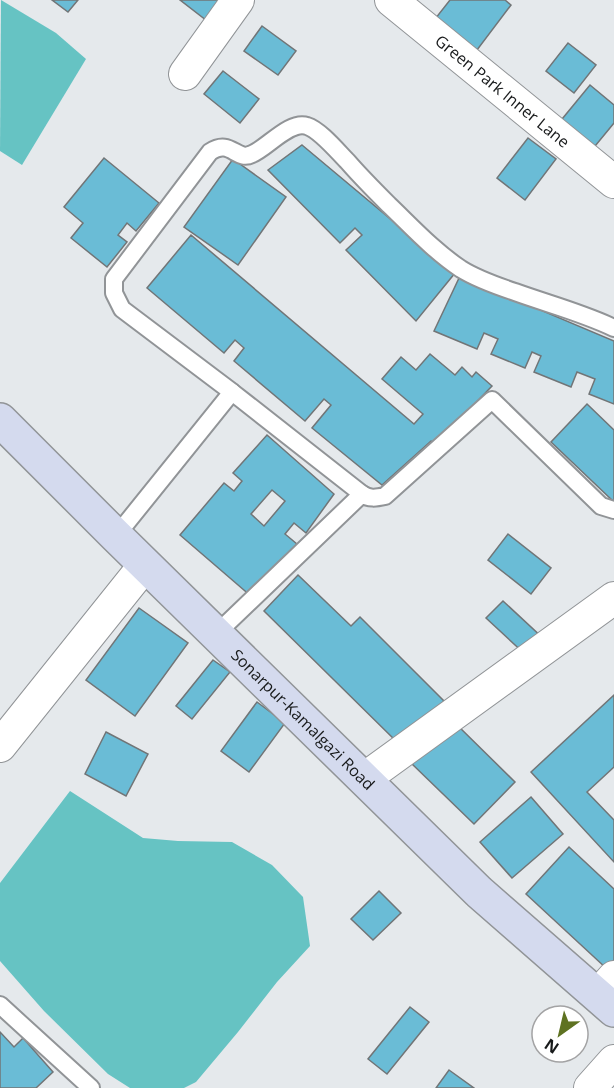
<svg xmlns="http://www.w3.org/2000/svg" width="614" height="1088" font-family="'Open Sans',sans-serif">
  <rect width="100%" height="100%" fill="#e5e9ec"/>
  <!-- water -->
  <g fill="#66c3c3">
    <path d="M1,0L56,33L86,59L22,165L0,151Z"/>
    <path d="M70,791L143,838L178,841L232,842L272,865L303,897L310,946L277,982L238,1032L196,1082L184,1088H130L108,1074L44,1011L0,961V883Z"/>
  </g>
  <!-- building -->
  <g fill="#6abcd6" stroke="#717577" stroke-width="1.5" fill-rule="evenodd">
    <path d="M52,0H78L68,12Z"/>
    <path d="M180,0H227L211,24Z"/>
    <path d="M450,0H505L511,5L477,50L435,19Z"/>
    <path d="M262,26L296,51L278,75L244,51Z"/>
    <path d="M568,43L596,65L574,93L546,71Z"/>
    <path d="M223,71L259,99L240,123L204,94Z"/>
    <path d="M590,85L614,105V123L591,151L558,124Z"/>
    <path d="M528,138L556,159L525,200L497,178Z"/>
    <path d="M302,145L455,273L416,321L346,250L362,235L355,228L340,243L268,170Z"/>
    <path d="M104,158L159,203L136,231L127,223L118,235L127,242L107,267L71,238L83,223L64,207Z"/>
    <path d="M233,159L286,197L238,265L184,227Z"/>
    <path d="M191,235L414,424L423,414L382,379L401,357L416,370L430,354L455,375L462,367L472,377L476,372L492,386L437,443L431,441L382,485L312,428L331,405L324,399L305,421L234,361L244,348L235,340L224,353L147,288Z"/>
    <path d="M460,276L614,341V404L589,394L595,379L577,372L571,387L534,372L541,356L532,352L525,368L491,354L498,339L484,333L477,349L434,331Z"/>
    <path d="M587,404L614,430V502L551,442Z"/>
    <path d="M267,435L334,494L306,533L294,523L285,534L297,544L252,597L180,535L224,483L234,491L242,481L233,473ZM272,490L285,501L264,526L251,514Z"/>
    <path d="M508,534L551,568L531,594L488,560Z"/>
    <path d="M298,575L351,626L360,617L444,701L400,745L264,611Z"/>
    <path d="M503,601L545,640L528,657L486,618Z"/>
    <path d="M139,608L188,643L135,716L86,680Z"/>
    <path d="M213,660L230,672L192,719L176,706Z"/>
    <path d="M614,695V767L587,792L614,820V862L531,772Z"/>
    <path d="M257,702L285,723L249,772L221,751Z"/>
    <path d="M453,721L515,782L474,824L411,763Z"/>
    <path d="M106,732L148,754L126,796L85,774Z"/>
    <path d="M531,797L563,834L512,878L480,842Z"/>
    <path d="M569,847L614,889V961L607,969L526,894Z"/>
    <path d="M379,891L401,913L373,940L351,919Z"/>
    <path d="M410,1007L429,1022L387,1074L368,1059Z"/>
    <path d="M0,1032L14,1047L23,1038L53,1072L36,1088H0Z"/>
    <path d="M449,1070L474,1088H436Z"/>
  </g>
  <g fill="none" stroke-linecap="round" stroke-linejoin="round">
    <!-- service casing -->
    <g stroke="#919497" stroke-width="20">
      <g id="service">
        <path d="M232,392L362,494"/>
        <path d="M116,536L232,392L122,309L114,293V279L210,152C231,138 236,162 252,154C267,148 290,120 307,126C320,130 338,152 348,162C361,177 375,191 389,205C412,227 434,251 461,269C477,279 497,286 515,292C548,304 583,313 614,328"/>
        <path d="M216,634L362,494C369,499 376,498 385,496L492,400L601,506L614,510"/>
        <path d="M0,1005L91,1088"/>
      </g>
    </g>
    <!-- minor casing -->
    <g stroke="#919497" stroke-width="34">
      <g id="minor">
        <path id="s1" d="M391,0L614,182"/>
        <path d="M185,74L238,0"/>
        <path d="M0,746L145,565"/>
        <path d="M364,779L614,598"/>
        <path d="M598,995L614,977"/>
        <path d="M590,1088L614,1061"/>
      </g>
    </g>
    <!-- secondary casing -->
    <g stroke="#919497" stroke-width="36">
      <g id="secondary">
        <path id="s2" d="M0,420L116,536L479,892L614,1010"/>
      </g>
    </g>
    <!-- service -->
    <use href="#service" stroke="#fff" stroke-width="16"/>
    <!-- minor -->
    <use href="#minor" stroke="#fff" stroke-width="32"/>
    <!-- secondary -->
    <use href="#secondary" stroke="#d4daee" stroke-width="33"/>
  </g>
  <g text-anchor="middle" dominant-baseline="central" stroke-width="4.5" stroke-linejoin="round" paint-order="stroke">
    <!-- street labels -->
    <g font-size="16" fill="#181a1b" stroke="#fff">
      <text stroke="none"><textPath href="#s1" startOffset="144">Green Park Inner Lane</textPath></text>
      <text stroke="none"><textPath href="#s2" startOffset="426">Sonarpur-Kamalgazi Road</textPath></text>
    </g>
  </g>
  <!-- north arrow -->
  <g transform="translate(560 1034) rotate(214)"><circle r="28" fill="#ffffff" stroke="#a3a3a4" stroke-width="1.5"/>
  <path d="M0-4.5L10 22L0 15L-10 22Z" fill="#5e7221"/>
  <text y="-9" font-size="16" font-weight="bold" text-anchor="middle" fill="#181a1b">N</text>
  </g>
</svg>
